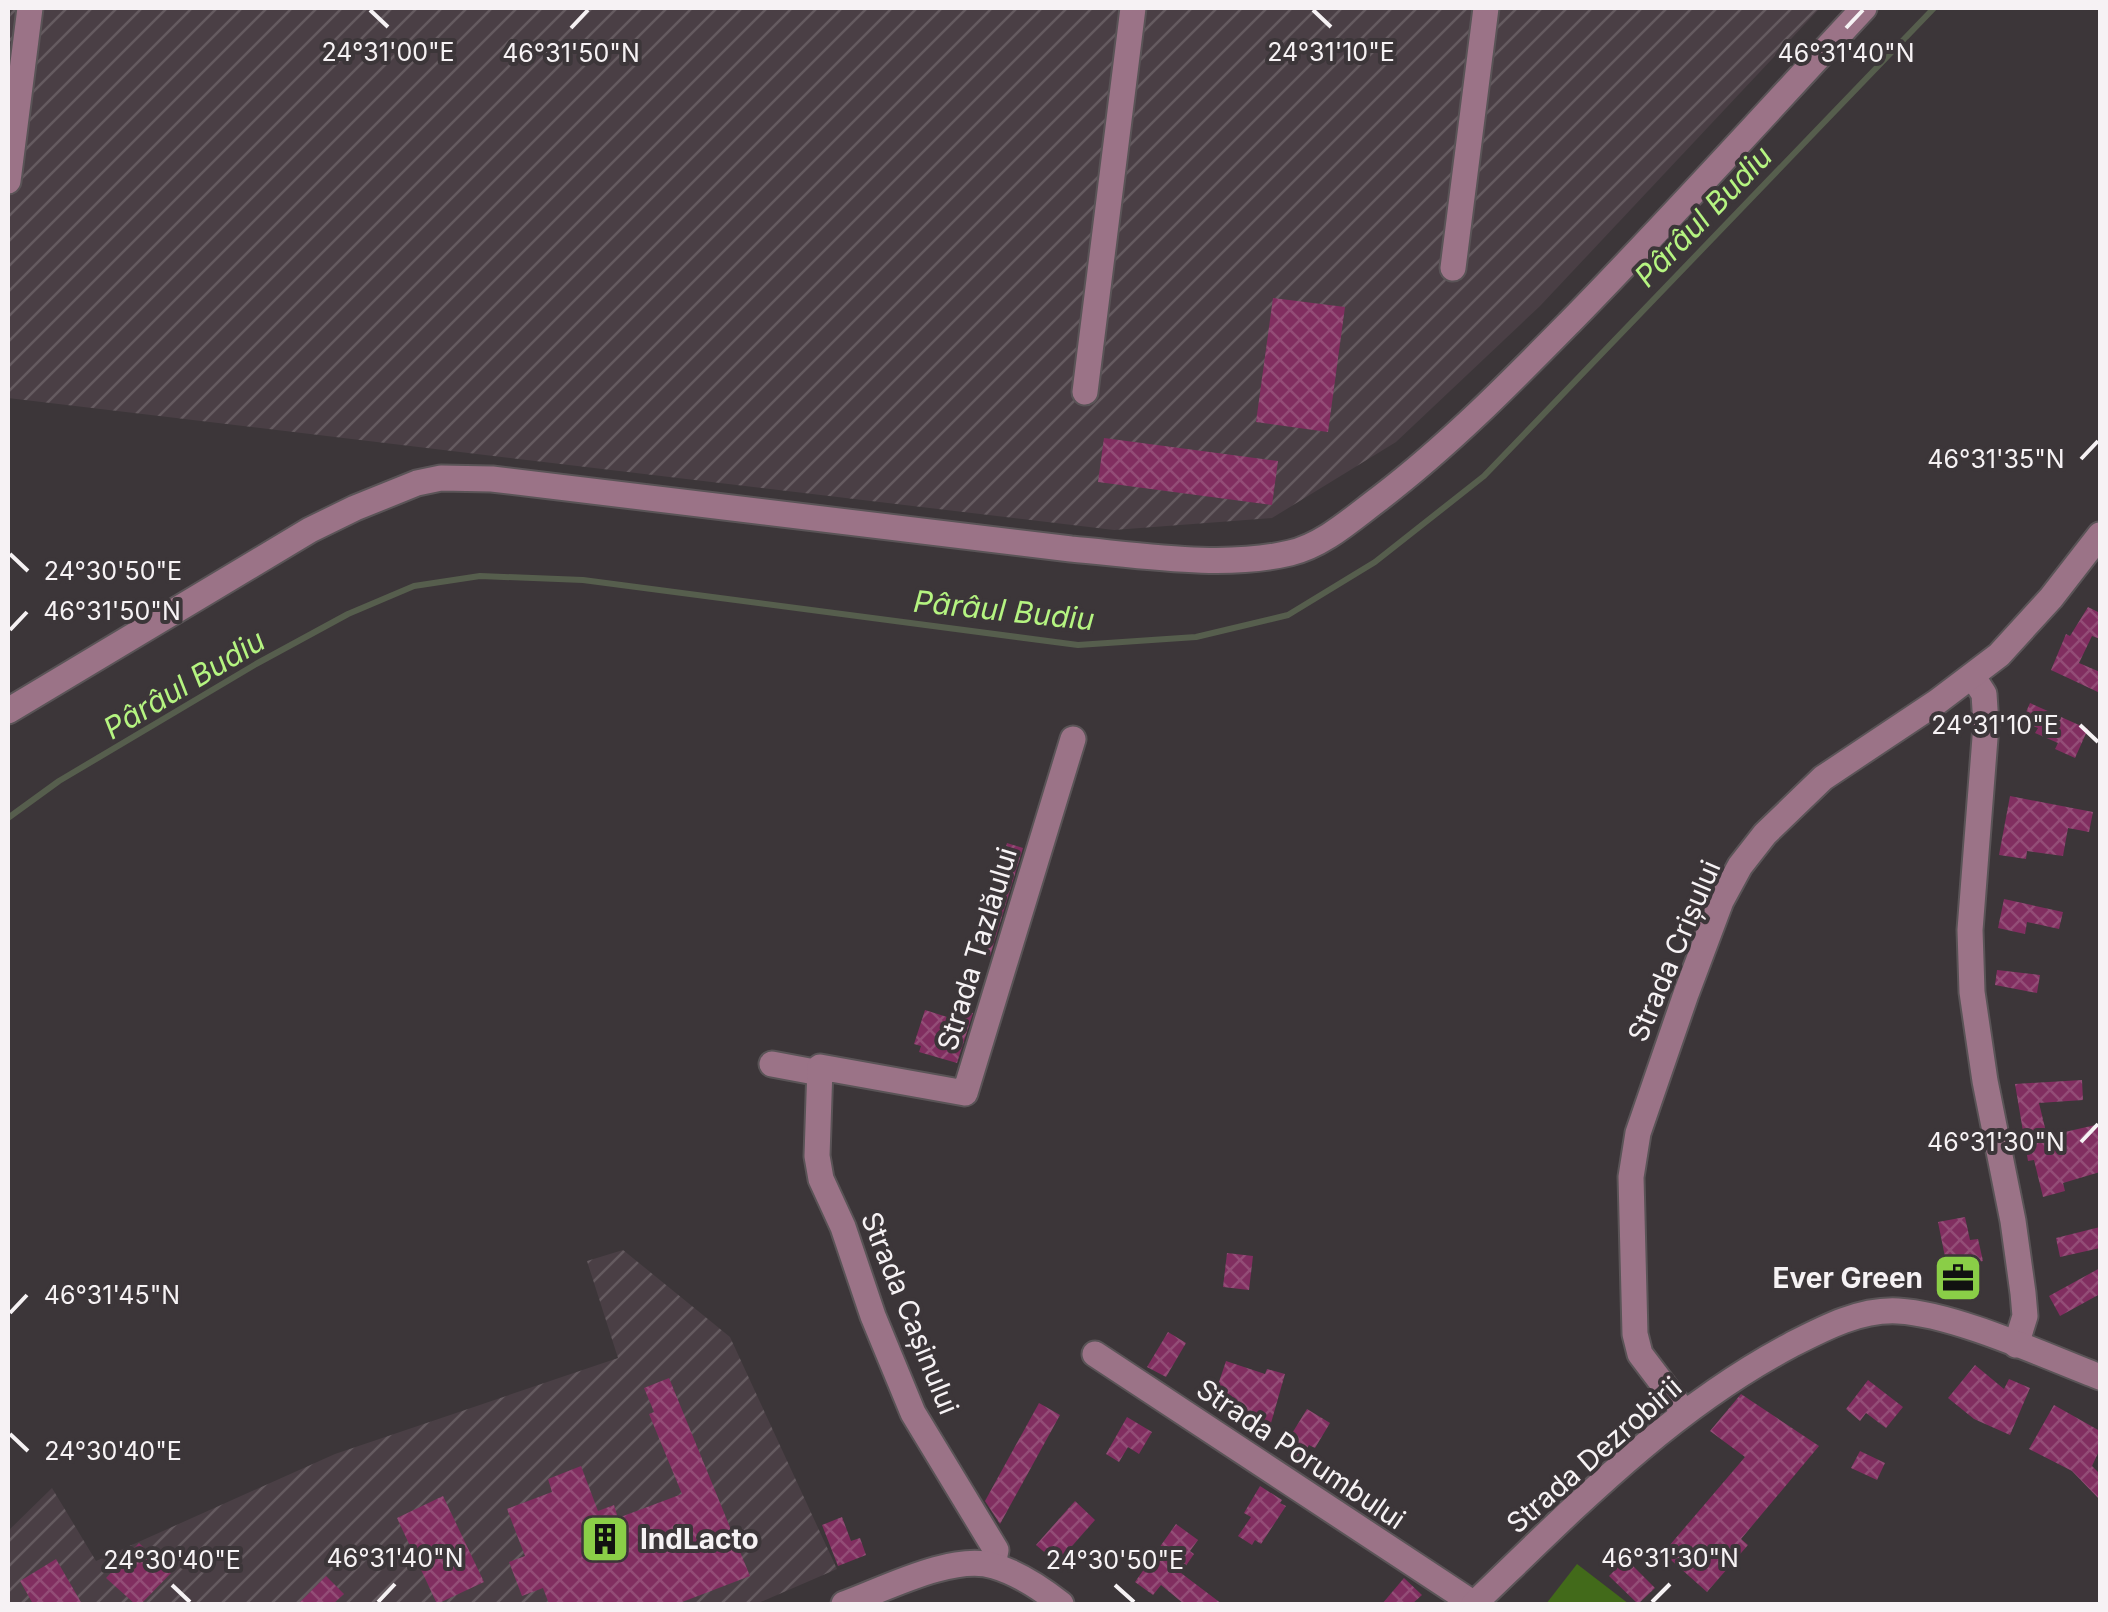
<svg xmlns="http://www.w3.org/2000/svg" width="2108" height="1612" font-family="Inter,sans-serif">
  <defs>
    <pattern id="industrial-furrows" width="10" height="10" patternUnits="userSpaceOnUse" patternTransform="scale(2.5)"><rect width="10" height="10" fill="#4a3f45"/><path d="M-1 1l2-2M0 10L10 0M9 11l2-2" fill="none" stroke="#655b60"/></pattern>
    <pattern id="building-cross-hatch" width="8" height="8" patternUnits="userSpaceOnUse" patternTransform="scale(2.5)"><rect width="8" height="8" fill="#812e60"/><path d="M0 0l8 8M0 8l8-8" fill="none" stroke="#934d77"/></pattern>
  </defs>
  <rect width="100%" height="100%" fill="#3c3639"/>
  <!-- industrial -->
  <g fill="url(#industrial-furrows)">
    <path d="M11,8H1820L1540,306L1396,442L1272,518L1114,530L8,398V35Z"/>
    <path d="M623,1250L730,1337L837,1569L756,1604H8V1531L52,1488L96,1561L335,1454L618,1358L587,1261Z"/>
  </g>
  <!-- grass -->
  <path fill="#426a1a" d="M1577,1564L1629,1604H1546Z"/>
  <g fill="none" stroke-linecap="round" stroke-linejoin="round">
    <!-- stream -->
    <path stroke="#565e4d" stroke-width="6" d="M8,818L59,781L256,664L348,614L414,586L480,576L583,580L1078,645L1196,637L1288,615L1375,562L1484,476L1934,8"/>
  </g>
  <!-- building -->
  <g fill="url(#building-cross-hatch)">
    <path d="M1273,298L1345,307L1328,432L1256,422Z"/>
    <path d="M1104,438L1278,461L1272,505L1098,482Z"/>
    <path d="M2088,607L2100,613V639L2092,636L2079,663L2100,672V693L2051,670L2066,634L2070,636Z"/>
    <path d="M2030,703L2088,729L2075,758L2055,749L2058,743L2035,733L2038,728L2022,721Z"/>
    <path d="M2010,796L2093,812L2089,832L2068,828L2063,856L2027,851L2026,859L1999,855Z"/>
    <path d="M1007,843L1023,848L990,956L976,951Z"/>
    <path d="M2004,899L2063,912L2059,929L2027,922L2025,934L1998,928Z"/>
    <path d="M1997,970L2040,975L2037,993L1995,985Z"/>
    <path d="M925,1010L963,1022L966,1011L973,1013L957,1063L919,1052L921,1046L914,1044Z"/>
    <path d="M2082,1080L2083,1100L2039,1103L2047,1136L2100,1124V1172L2063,1183L2065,1191L2043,1197L2034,1160L2028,1161L2015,1084Z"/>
    <path d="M1965,1217L1970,1240L1978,1239L1983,1261L1966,1264L1970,1288L1952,1292L1938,1222Z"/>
    <path d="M2100,1227V1248L2060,1257L2056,1238Z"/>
    <path d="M1227,1253L1253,1256L1249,1290L1223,1287Z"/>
    <path d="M2100,1268V1294L2060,1316L2049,1296Z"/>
    <path d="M1168,1332L1186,1343L1166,1377L1147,1367Z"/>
    <path d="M1226,1361L1265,1374L1267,1369L1285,1374L1269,1430L1210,1409Z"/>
    <path d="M1975,1365L2004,1389L2009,1379L2030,1388L2010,1435L1974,1419L1948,1398Z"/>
    <path d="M669,1378L750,1576L677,1604H549L543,1588L522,1596L509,1562L525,1556L507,1509L552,1492L548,1479L581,1466L598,1511L614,1505L618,1518L682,1494L649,1414L654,1412L644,1388Z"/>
    <path d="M1868,1380L1903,1407L1886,1428L1866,1413L1860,1421L1846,1409Z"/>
    <path d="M1741,1394L1819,1446L1741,1539L1748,1545L1707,1592L1663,1553L1745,1457L1710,1431Z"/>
    <path d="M1039,1403L1060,1415L1000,1524L985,1501Z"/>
    <path d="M2054,1405L2100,1431V1449L2092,1466L2100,1474V1500L2072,1471L2029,1449Z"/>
    <path d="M1307,1409L1330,1423L1315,1448L1309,1445L1301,1458L1283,1448Z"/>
    <path d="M1127,1417L1152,1432L1139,1454L1128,1447L1119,1462L1106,1454Z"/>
    <path d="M1860,1451L1885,1463L1877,1480L1851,1468Z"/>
    <path d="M1260,1486L1282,1500L1280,1503L1286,1506L1261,1544L1255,1540L1252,1545L1238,1536L1251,1517L1244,1513Z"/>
    <path d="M443,1496L484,1582L437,1604L397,1518Z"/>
    <path d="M1075,1501L1095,1520L1057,1563L1036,1545Z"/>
    <path d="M842,1517L851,1541L860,1538L866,1555L838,1566L822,1525Z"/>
    <path d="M1176,1524L1198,1540L1190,1551L1194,1554L1181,1573L1222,1604H1184L1161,1585L1153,1595L1135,1582Z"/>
    <path d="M139,1543L171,1573L141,1604H135L106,1578Z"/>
    <path d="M56,1559L82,1604H33L20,1581Z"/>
    <path d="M1626,1559L1655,1588L1638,1604L1609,1576Z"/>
    <path d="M326,1576L344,1594L333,1604H298Z"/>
    <path d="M1404,1578L1422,1595L1412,1604H1382Z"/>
  </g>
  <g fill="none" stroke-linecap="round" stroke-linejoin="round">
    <!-- minor casing -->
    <g stroke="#5a5457" stroke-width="29">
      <g id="minor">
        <path d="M8,181L30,8"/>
        <path d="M1453,268L1486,8"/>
        <path d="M1085,392L1133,8"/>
        <path d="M1973,677L1984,694L1986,725L1970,930L1972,992L1985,1081L2013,1221L2023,1293L2025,1316L2016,1345"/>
        <path d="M8,711L310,530L355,508L417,483L441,478L492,479L1071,549C1139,555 1223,569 1290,553C1324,545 1353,518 1380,498C1449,445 1508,385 1569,323C1670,220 1766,113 1864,8"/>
        <path d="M772,1064L820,1073"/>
        <path d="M1095,1354L1474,1604"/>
        <path d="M1684,1412L1640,1354L1635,1334L1631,1177L1638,1133L1686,994L1721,901L1740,866L1765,834L1823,778L1937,702L1999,655L2051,598L2100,535"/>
        <path d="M993,1565L996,1550L913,1413L873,1316L843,1227L821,1179L817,1156L820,1067L965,1093L1073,739"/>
        <path d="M844,1604C883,1590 953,1553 994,1566C1018,1573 1042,1589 1061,1604"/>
        <path d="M1474,1604C1573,1509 1668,1410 1791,1345C1824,1328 1860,1309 1898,1311C1955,1314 2045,1356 2100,1377"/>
      </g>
    </g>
    <!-- minor -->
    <use href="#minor" stroke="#9b7387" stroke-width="25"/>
  </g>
  <!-- ticks -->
  <path fill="none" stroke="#f6f2f4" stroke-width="4" d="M370,10L388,27M1313,10L1331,27M571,28L588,10M1846,28L1863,10M2081,459L2098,441M10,554L28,571M10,630L27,612M2080,725L2098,742M2081,1142L2098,1124M10,1313L27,1295M10,1434L28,1451M172,1585L190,1602M1115,1585L1134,1602M378,1602L395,1584M1652,1602L1670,1584"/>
  <!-- icons -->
  <defs>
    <g id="office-square" transform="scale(2.5)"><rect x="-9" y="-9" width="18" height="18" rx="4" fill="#8ace47" stroke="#3c3639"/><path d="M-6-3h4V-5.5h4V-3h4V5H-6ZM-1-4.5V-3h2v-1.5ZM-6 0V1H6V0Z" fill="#111"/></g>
    <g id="building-square" transform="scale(2.5)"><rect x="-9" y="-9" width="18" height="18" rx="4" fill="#8ace47" stroke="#3c3639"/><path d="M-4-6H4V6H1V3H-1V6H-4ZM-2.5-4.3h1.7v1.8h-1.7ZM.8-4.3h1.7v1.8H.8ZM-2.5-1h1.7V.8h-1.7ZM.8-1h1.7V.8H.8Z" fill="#111"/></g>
  </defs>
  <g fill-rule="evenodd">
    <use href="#office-square" x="1958" y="1278"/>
    <use href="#building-square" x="605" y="1539"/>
  </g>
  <g text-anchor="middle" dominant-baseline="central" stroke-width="8" stroke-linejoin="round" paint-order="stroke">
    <!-- street labels -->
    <g font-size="28" fill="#f6f2f4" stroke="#3c3639">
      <text transform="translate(977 949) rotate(-73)">Strada Tazlăului</text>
      <text transform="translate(1674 951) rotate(-67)">Strada Crișului</text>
      <text transform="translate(910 1313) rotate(68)">Strada Cașinului</text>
      <text transform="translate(1301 1454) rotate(34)">Strada Porumbului</text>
      <text transform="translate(1594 1455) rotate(-41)">Strada Dezrobirii</text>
    </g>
    <!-- poi labels -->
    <g font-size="28" font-weight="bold" fill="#f6f2f4" stroke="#3c3639" text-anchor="end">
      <text x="1923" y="1278">Ever Green</text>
      <text x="640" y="1539" text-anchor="start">IndLacto</text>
    </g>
    <!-- water labels -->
    <g font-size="30" font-style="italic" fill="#b5f481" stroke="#3c3639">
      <text transform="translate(1703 216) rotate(-46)">Pârâul Budiu</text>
      <text transform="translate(1004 610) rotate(6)">Pârâul Budiu</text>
      <text transform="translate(184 684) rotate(-31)">Pârâul Budiu</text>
    </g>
  </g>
  <g font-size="25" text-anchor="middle" fill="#f6f2f4" stroke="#3c3639" stroke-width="8" stroke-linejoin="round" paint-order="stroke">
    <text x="388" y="61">24°31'00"E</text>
    <text x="1331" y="61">24°31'10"E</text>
    <text x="571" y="62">46°31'50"N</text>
    <text x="1846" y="62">46°31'40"N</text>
    <text x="1996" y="468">46°31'35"N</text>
    <text x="113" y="580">24°30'50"E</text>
    <text x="112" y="620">46°31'50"N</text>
    <text x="1995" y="734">24°31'10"E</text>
    <text x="1996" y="1151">46°31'30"N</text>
    <text x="112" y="1304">46°31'45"N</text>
    <text x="113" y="1460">24°30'40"E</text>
    <text x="395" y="1567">46°31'40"N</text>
    <text x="1670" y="1567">46°31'30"N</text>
    <text x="172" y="1569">24°30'40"E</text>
    <text x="1115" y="1569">24°30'50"E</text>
  </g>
  <!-- border -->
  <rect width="2108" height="1612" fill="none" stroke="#f6f2f4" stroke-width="20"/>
</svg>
